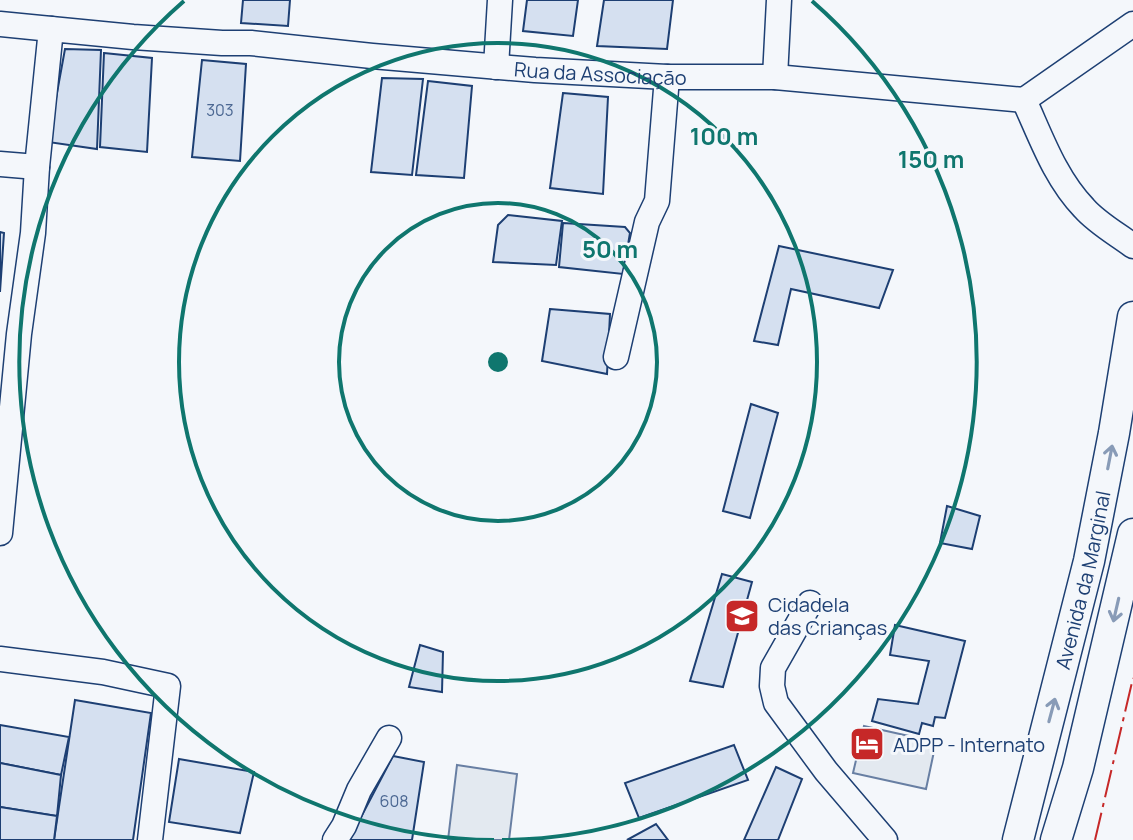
<svg xmlns="http://www.w3.org/2000/svg" width="1133" height="840" font-family="Manrope,sans-serif">
  <rect width="100%" height="100%" fill="#f4f7fb"/>
  <!-- green -->
  <g fill="#e3e9f0" stroke="#687fa3" stroke-width="2">
    <path d="M864,726L936,742L926,789L853,773Z"/>
    <path d="M457,765L517,774L509,840H448Z"/>
  </g>
  <!-- building -->
  <g fill="#d5e0f0" stroke="#1d3f73" stroke-width="2">
    <path d="M243,0H290L288,26L241,23Z"/>
    <path d="M527,0H578L573,36L523,31Z"/>
    <path d="M604,0H673L667,49L597,46Z"/>
    <path d="M65,49L101,50L97,149L48,142Z"/>
    <path d="M104,53L152,58L147,152L100,147Z"/>
    <path d="M202,60L246,64L240,161L192,157Z"/>
    <path d="M382,78L423,79L412,175L371,172Z"/>
    <path d="M428,81L472,86L464,178L416,175Z"/>
    <path d="M563,93L608,97L603,194L550,188Z"/>
    <path d="M508,215L562,221L556,265L493,262L498,225Z"/>
    <path d="M563,223L625,227L630,233L623,274L559,267Z"/>
    <path d="M0,232L4,233L0,292Z"/>
    <path d="M779,246L893,270L879,308L791,289L778,345L754,341Z"/>
    <path d="M550,309L610,314L607,374L542,361Z"/>
    <path d="M751,404L778,413L750,518L723,511Z"/>
    <path d="M947,506L980,516L972,549L940,543Z"/>
    <path d="M722,574L752,582L723,687L690,681Z"/>
    <path d="M895,625L965,641L945,718L935,717L933,726L922,723L919,734L872,721L878,699L918,704L929,661L890,655Z"/>
    <path d="M420,645L443,652L442,692L409,687Z"/>
    <path d="M75,700L151,713L133,840H54Z"/>
    <path d="M0,725L69,737L61,775L0,763Z"/>
    <path d="M734,745L748,780L639,818L625,783Z"/>
    <path d="M393,756L424,762L412,840H349Z"/>
    <path d="M179,759L254,772L240,833L169,822Z"/>
    <path d="M0,763L61,775L57,816L0,807Z"/>
    <path d="M776,767L802,779L778,840H744Z"/>
    <path d="M0,807L57,816L54,840H0Z"/>
    <path d="M656,824L668,840H627Z"/>
  </g>
  <g fill="none" stroke-linecap="round" stroke-linejoin="round">
    <!-- minor casing -->
    <g stroke="#1d3f73" stroke-width="27">
      <g id="minor">
        <path d="M0,24L51,29"/>
        <path d="M496,67L500,0"/>
        <path d="M775,77L779,0"/>
        <path d="M1024,100C1041,137 1055,178 1084,208C1097,223 1117,234 1133,246"/>
        <path d="M1024,100L1133,24"/>
        <path d="M0,164L37,167"/>
        <path d="M616,357L647,222L657,201L667,77"/>
        <path id="s1" d="M0,533L19,334L33,233L37,167L51,29L133,37L222,43H251L372,56L535,70L667,77H775L1024,100"/>
        <path d="M810,603L773,668L772,686L776,703L826,771L885,840"/>
        <path d="M0,659L103,672L168,686L150,840"/>
        <path d="M335,840L344,826L359,790L389,738"/>
      </g>
    </g>
    <!-- major casing -->
    <g stroke="#1d3f73" stroke-width="33">
      <g id="major">
        <path id="s2" d="M1018,840L1089,561L1114,433L1133,317"/>
        <path d="M1056,840L1078,768L1133,534"/>
      </g>
    </g>
    <!-- minor -->
    <use href="#minor" stroke="#f4f7fb" stroke-width="24"/>
    <!-- major -->
    <use href="#major" stroke="#f4f7fb" stroke-width="30"/>
    <!-- power -->
    <path stroke="#c62828" stroke-width="2" stroke-dasharray="28 6 4 6" stroke-linecap="butt" d="M1095,840L1133,678"/>
  </g>
  <!-- one-way arrows -->
  <defs><path id="oneway-shaft" d="M-6 0H5M1.5-3L5.5 0L1.5 3" fill="none" stroke-width="1.6" stroke-linecap="round" stroke-linejoin="round" transform="scale(2)"/></defs>
  <g stroke="#889bb7">
    <use href="#oneway-shaft" transform="translate(1110 457) rotate(-79)"/>
    <use href="#oneway-shaft" transform="translate(1116 610) rotate(103)"/>
    <use href="#oneway-shaft" transform="translate(1052 710) rotate(-75)"/>
  </g>
  <!-- distance rings -->
  <g fill="none" stroke="#0f766e" stroke-width="4">
    <circle cx="498" cy="362" r="159"/>
    <circle cx="498" cy="362" r="319"/>
    <path d="M494 840A478 478 0 0 1 184 1M812 1A478 478 0 0 1 502 840"/>
  </g>
  <!-- icons -->
  <defs>
    <g id="school-square" transform="scale(1.8)"><rect x="-9" y="-9" width="18" height="18" rx="4" fill="#c62828" stroke="#f4f7fb"/><path d="M0-5L7-2L0 1L-7-2ZM-4 1L0 2.5L4 1V4Q0 6-4 4Z" fill="#fff"/></g>
    <g id="hotel-square" transform="scale(1.8)"><rect x="-9" y="-9" width="18" height="18" rx="4" fill="#c62828" stroke="#f4f7fb"/><path d="M-6-4.5h1.5V1H6V5H4.5V3h-9V5H-6ZM-4 0a1.8 1.8 0 1 1 3.6 0ZM.5 0V-2.5h3Q6-2.5 6 0Z" fill="#fff"/></g>
  </defs>
  <g fill-rule="evenodd">
    <use href="#school-square" x="742" y="616"/>
    <use href="#hotel-square" x="867" y="744"/>
  </g>
  <g text-anchor="middle" dominant-baseline="central" stroke-width="6" stroke-linejoin="round" paint-order="stroke">
    <!-- number labels -->
    <g font-size="16" fill="#4b6792">
      <text x="220" y="110">303</text>
      <text x="394" y="801">608</text>
    </g>
    <!-- street labels -->
    <g font-size="20" fill="#1d3f73" stroke="#f4f7fb">
      <text stroke="none"><textPath href="#s1" startOffset="1058">Rua da Associação</textPath></text>
      <text stroke="none"><textPath href="#s2" startOffset="268">Avenida da Marginal</textPath></text>
    </g>
    <!-- poi labels -->
    <g font-size="20" fill="#1d3f73" stroke="#f4f7fb" text-anchor="start">
      <text x="768" y="604">Cidadela<tspan x="768" dy="23">das Crianças</tspan></text>
      <text x="893" y="744">ADPP - Internato</text>
    </g>
  </g>
  <circle cx="498" cy="362" r="12" fill="#0f766e" stroke="#f4f7fb" stroke-width="4"/>
  <g font-size="24" text-anchor="middle" font-weight="bold" fill="#0f766e" stroke="#f4f7fb" stroke-width="6" stroke-linejoin="round" paint-order="stroke">
    <text x="724" y="145">100 m</text>
    <text x="931" y="168">150 m</text>
    <text x="610" y="258">50 m</text>
  </g>
</svg>
